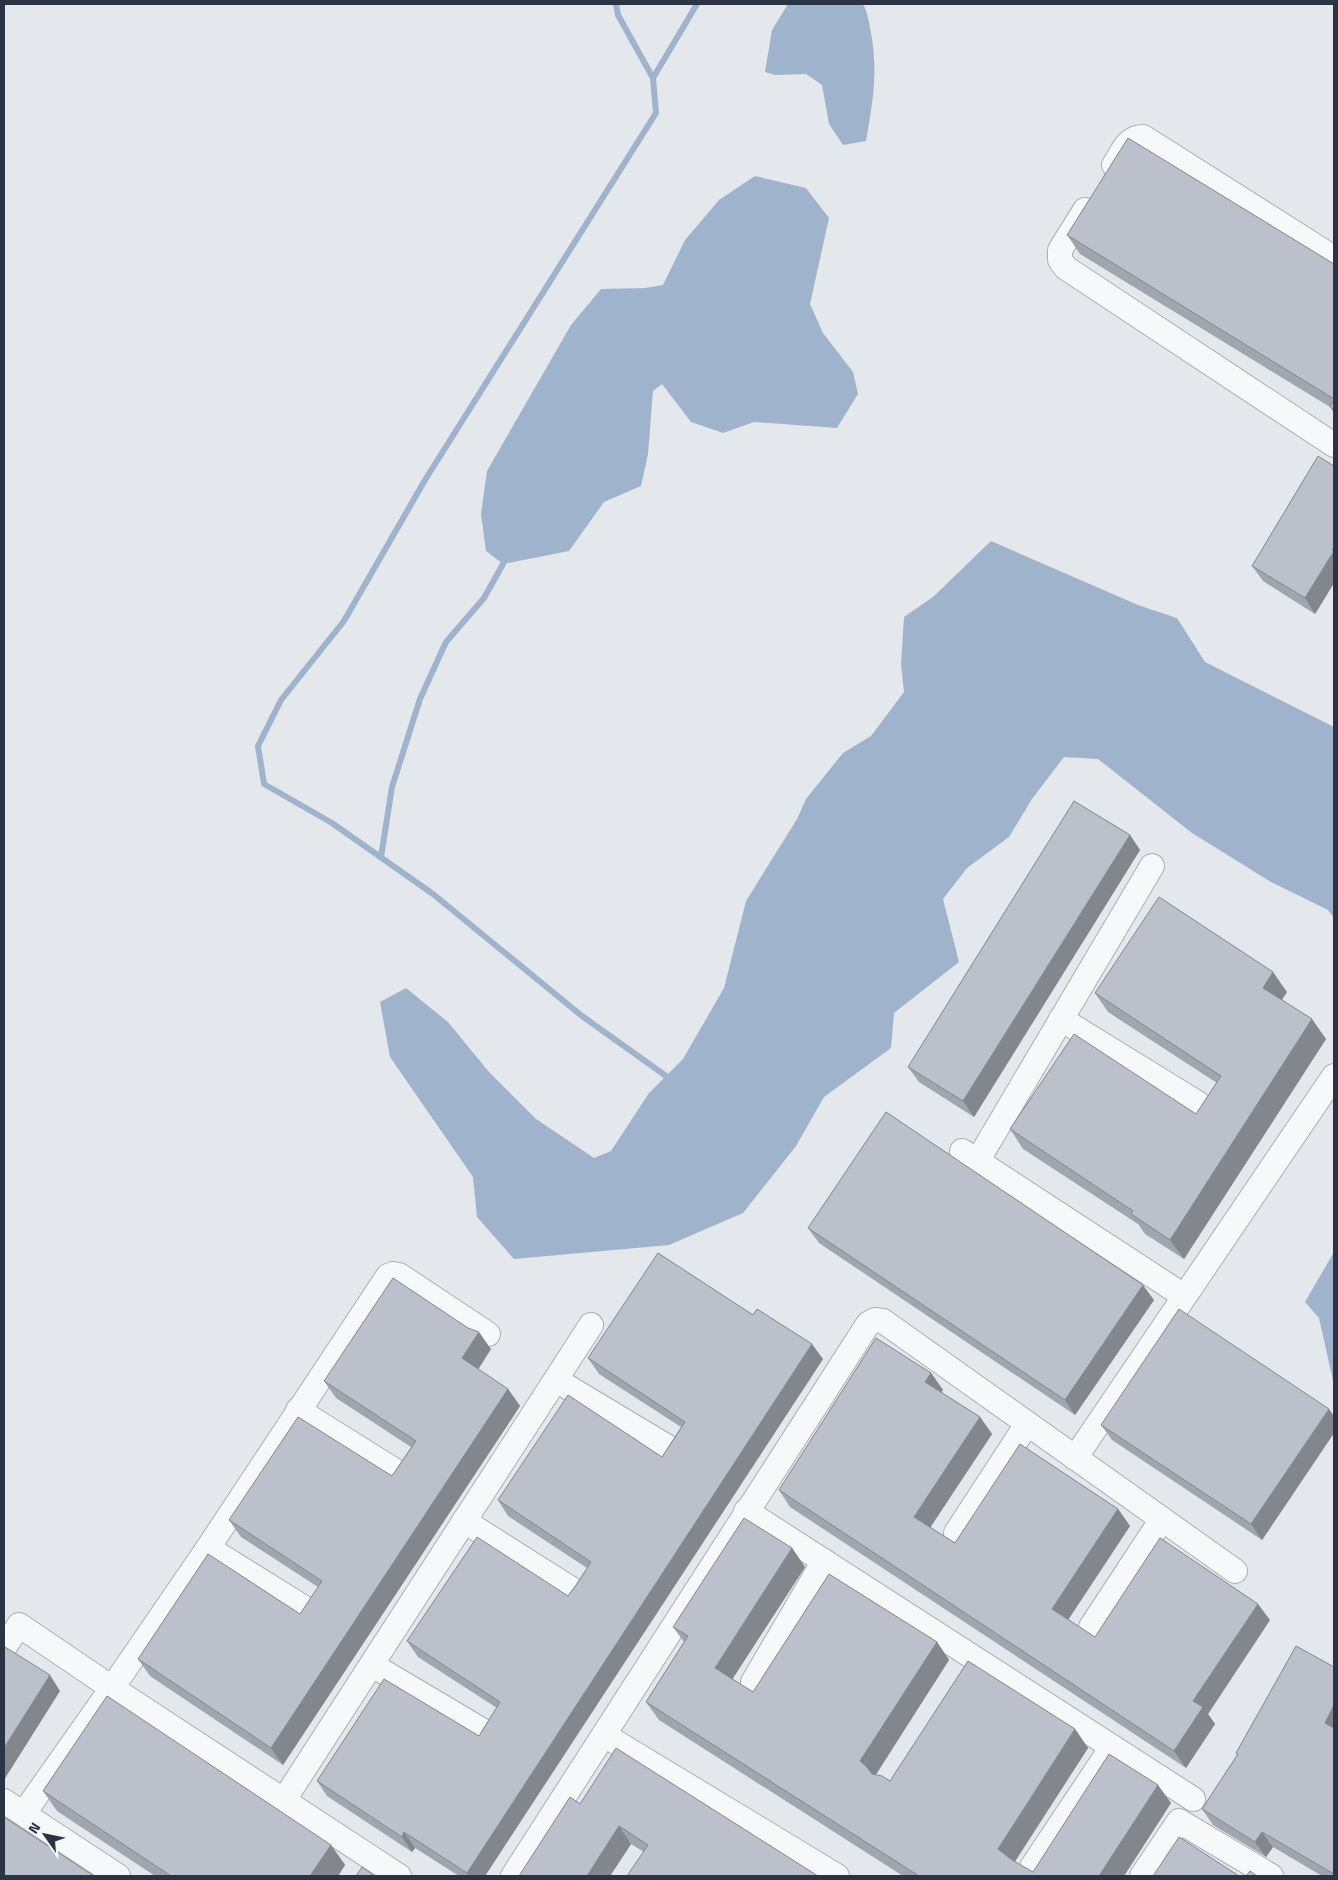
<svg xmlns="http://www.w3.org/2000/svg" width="1338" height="1880" font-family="'Titillium Web',sans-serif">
  <rect width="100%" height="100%" fill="#e4e7ec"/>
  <!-- water -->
  <g fill="#9fb4cc">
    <path d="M788,4H863C868,13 869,23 871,33C878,73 873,102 866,141L843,145L829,124L822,85L806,74L775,75L765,72L772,30Z"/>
    <path d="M755,176L806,188L829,218L810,304L823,333L853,372L858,394L837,428L754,422L723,433L691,422L662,384L653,391L648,454L641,486L604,502L569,551L503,564L486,551L481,514L487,471L571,325L601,289L645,288L663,285L685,240L719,200Z"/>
    <path d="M991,541L1138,605L1177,618L1205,662L1334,727V918L1328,910L1271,882L1192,833L1098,759L1064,757L1032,799L1009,837L967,868L943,899L959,962L894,1013L891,1048L824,1097L796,1146L743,1213L669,1245L514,1259L477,1217L473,1177L390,1057L380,1002L406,988L448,1022L489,1072L536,1119L594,1158L611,1151L649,1093L683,1059L724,988L746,901L797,819L806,799L843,753L871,736L904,692L901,664L904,617L933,597Z"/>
    <path d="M1334,1252V1385L1319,1318L1305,1302Z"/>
  </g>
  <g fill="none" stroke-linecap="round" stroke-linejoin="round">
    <!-- stream -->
    <g stroke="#9fb4cc" stroke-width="6">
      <path d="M616,4L618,15L653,78L656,113L425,480L344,621L281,700L258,746L264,784L332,823L433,894L582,1016L666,1076"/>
      <path d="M653,78L697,4"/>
      <path d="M381,857L392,787L420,699L446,642L484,598L503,564"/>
    </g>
    <!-- street casing -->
    <g stroke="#a9aeb7" stroke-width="26">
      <g id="street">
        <path d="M1114,165C1122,153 1127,137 1143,137L1334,258"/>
        <path d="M1085,210L1060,250V260L1066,268L1334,445"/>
        <path d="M1061,1019L1199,1104"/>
        <path d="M962,1151L1184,1296"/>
        <path d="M978,1160L1152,866"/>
        <path d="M556,1380L666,1446"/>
        <path d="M298,1410L397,1472"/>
        <path d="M1075,1458L1334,1076"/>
        <path d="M746,1511L1193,1799"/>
        <path d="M464,1521L576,1592"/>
        <path d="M956,1533L1027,1424"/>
        <path d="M208,1548L306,1609"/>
        <path d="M1091,1627L1162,1519"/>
        <path d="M4,1648L19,1625L112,1688L208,1548L388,1276L393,1274L399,1275L488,1334"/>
        <path d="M372,1665L485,1732"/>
        <path d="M753,1682L824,1561"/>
        <path d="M604,1735L837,1876"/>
        <path d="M284,1800L591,1325"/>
        <path d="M4,1801L118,1876"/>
        <path d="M24,1813L112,1688L399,1876"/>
        <path d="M1032,1867L1112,1747"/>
        <path d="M513,1876L868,1324L875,1320L883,1321L1235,1571"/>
        <path d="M1142,1876L1179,1821L1271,1876"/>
      </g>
    </g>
    <!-- street -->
    <use href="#street" stroke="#f7f8fa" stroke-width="24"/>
  </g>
  <!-- wall -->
  <g fill="#a1a5ae">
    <path d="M1067,235L1334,264V413L1330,407L1080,254Z"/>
    <path d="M1334,466V583L1315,614L1263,581L1252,566Z"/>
    <path d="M1130,835L1140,850L974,1117L919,1082L908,1067Z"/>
    <path d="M1287,992L1282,1000L1326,1039L1184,1259L1145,1234L1138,1224L1023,1149L1010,1129L1196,1114L1217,1083L1108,1012L1095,993Z"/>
    <path d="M808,1228L1154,1300L1075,1415L819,1243Z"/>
    <path d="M753,1315L823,1359L485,1876H459L415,1848L412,1852L327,1796L317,1781L479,1736L497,1708L418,1657L407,1641L568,1596L587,1568L508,1516L498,1500L662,1457L681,1427L599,1374L588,1358Z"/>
    <path d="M491,1349L478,1369L508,1389L520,1406L283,1765L150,1676L138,1659L300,1614L318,1587L241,1537L229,1520L392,1476L411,1447L336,1398L324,1381Z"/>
    <path d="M931,1373L943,1390L941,1392L980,1417L992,1434L930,1527L955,1543L1118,1509L1130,1526L1068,1620L1095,1637L1270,1620L1208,1714L1215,1724L1186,1768L790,1507L779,1490Z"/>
    <path d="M1334,1416V1433L1262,1540L1112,1440L1101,1425Z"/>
    <path d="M792,1548L805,1567L732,1679L753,1692L937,1642L949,1660L876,1775L890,1781L1075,1729L1088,1748L1015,1862L1033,1872L1171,1803L1124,1876H903L659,1720L646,1702L684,1642L673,1627Z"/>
    <path d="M1334,1667V1876H1322L1273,1847L1266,1857L1213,1825L1202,1809L1237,1755L1236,1753Z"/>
    <path d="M43,1791L331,1845L345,1865L338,1876H155L57,1811Z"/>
    <path d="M580,1804L818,1876L644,1852L631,1844L610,1876H519Z"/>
  </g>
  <!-- shaded-wall -->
  <g fill="#83868d">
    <path d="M1334,547V583L1315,614L1305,598Z"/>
    <path d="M1130,835L1140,850L974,1117L963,1101Z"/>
    <path d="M1273,972L1287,992L1277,1007L1263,988Z"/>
    <path d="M1312,1019L1326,1039L1184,1259L1170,1240Z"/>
    <path d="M1143,1285L1154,1300L1075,1415L1065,1400Z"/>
    <path d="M479,1332L491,1349L474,1376L462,1358Z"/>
    <path d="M812,1344L823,1359L485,1876H469L467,1873Z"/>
    <path d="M931,1373L943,1390L937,1398L925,1382Z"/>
    <path d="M508,1389L520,1406L283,1765L271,1748Z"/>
    <path d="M1329,1409L1334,1416V1433L1262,1540L1251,1524Z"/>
    <path d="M980,1417L992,1434L926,1534L914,1517Z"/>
    <path d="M1118,1509L1130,1526L1064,1626L1052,1609Z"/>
    <path d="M792,1548L805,1567L728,1686L715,1668Z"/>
    <path d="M1258,1604L1270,1620L1208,1714L1215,1724L1186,1768L1174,1751L1193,1701Z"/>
    <path d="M937,1642L949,1660L874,1777L860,1761Z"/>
    <path d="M50,1675L60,1691L4,1780V1748Z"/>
    <path d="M1334,1705V1736L1325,1723Z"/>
    <path d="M1075,1729L1088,1748L1011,1867L998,1849Z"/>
    <path d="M1158,1785L1171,1803L1124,1876H1099Z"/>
    <path d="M619,1826L631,1844L610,1876H587Z"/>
    <path d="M404,1832L415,1848L412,1852L402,1837Z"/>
    <path d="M1262,1832L1273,1847L1266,1857L1255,1842Z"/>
    <path d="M331,1845L345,1865L338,1876H310Z"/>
  </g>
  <!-- building -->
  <g fill="#bbc0ca" stroke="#83868d">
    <path d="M1128,138L1334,264V399L1067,235Z"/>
    <path d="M1334,400V410L1330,407Z"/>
    <path d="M1318,456L1334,466V547L1332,550L1334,551L1305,598L1252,566Z"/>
    <path d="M1074,801L1130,835L963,1101L908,1067Z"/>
    <path d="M1159,897L1273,972L1263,988L1312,1019L1170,1240L1131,1214L1133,1211L1010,1129L1074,1034L1196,1114L1221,1076L1095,993Z"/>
    <path d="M886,1112L1143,1285L1065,1400L808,1228Z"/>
    <path d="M658,1253L753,1315L757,1309L812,1344L467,1873L404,1832L402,1837L317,1781L384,1679L479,1736L500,1702L407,1641L477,1537L568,1596L577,1584L591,1562L498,1500L568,1395L662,1457L685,1422L588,1358Z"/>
    <path d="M393,1278L468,1328L479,1332L462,1358L508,1389L271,1748L138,1659L208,1554L300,1614L322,1581L229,1520L298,1417L392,1476L416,1441L324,1381Z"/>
    <path d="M1179,1309L1329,1409L1251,1524L1101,1425Z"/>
    <path d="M876,1338L931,1373L925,1382L980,1417L914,1517L955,1543L1020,1444L1118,1509L1052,1609L1095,1637L1160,1538L1258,1604L1193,1701L1203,1707L1174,1751L779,1490Z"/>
    <path d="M744,1518L792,1548L715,1668L753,1692L829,1574L937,1642L860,1761L866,1766L872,1774L882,1776L890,1781L968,1661L1075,1729L998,1849L1012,1860L1033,1872L1109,1754L1158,1785L1099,1876H919L646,1702L688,1636L673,1627Z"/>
    <path d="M1296,1646L1334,1667V1705L1325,1723L1334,1728V1874L1262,1832L1255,1842L1202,1809L1238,1754L1236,1753Z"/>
    <path d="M5,1647L50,1675L4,1748V1648Z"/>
    <path d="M107,1696L331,1845L310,1876H171L43,1791Z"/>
    <path d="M616,1748L818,1876H627L648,1845L619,1826L587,1876H519L570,1797L580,1804Z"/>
    <path d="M4,1817L94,1876H4Z"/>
    <path d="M1179,1837L1239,1876H1153Z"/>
    <path d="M362,1867L375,1876H356Z"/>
    <path d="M1250,1871L1257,1876H1246Z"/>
  </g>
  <!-- border -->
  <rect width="1338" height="1880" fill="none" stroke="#2b3445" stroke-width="10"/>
  <!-- north arrow -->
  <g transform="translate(45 1835) rotate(303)" stroke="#f4f6f9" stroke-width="4" paint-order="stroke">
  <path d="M0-4L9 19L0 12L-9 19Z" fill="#2b3445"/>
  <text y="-8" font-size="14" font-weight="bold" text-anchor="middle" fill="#2b3445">N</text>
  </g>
</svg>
